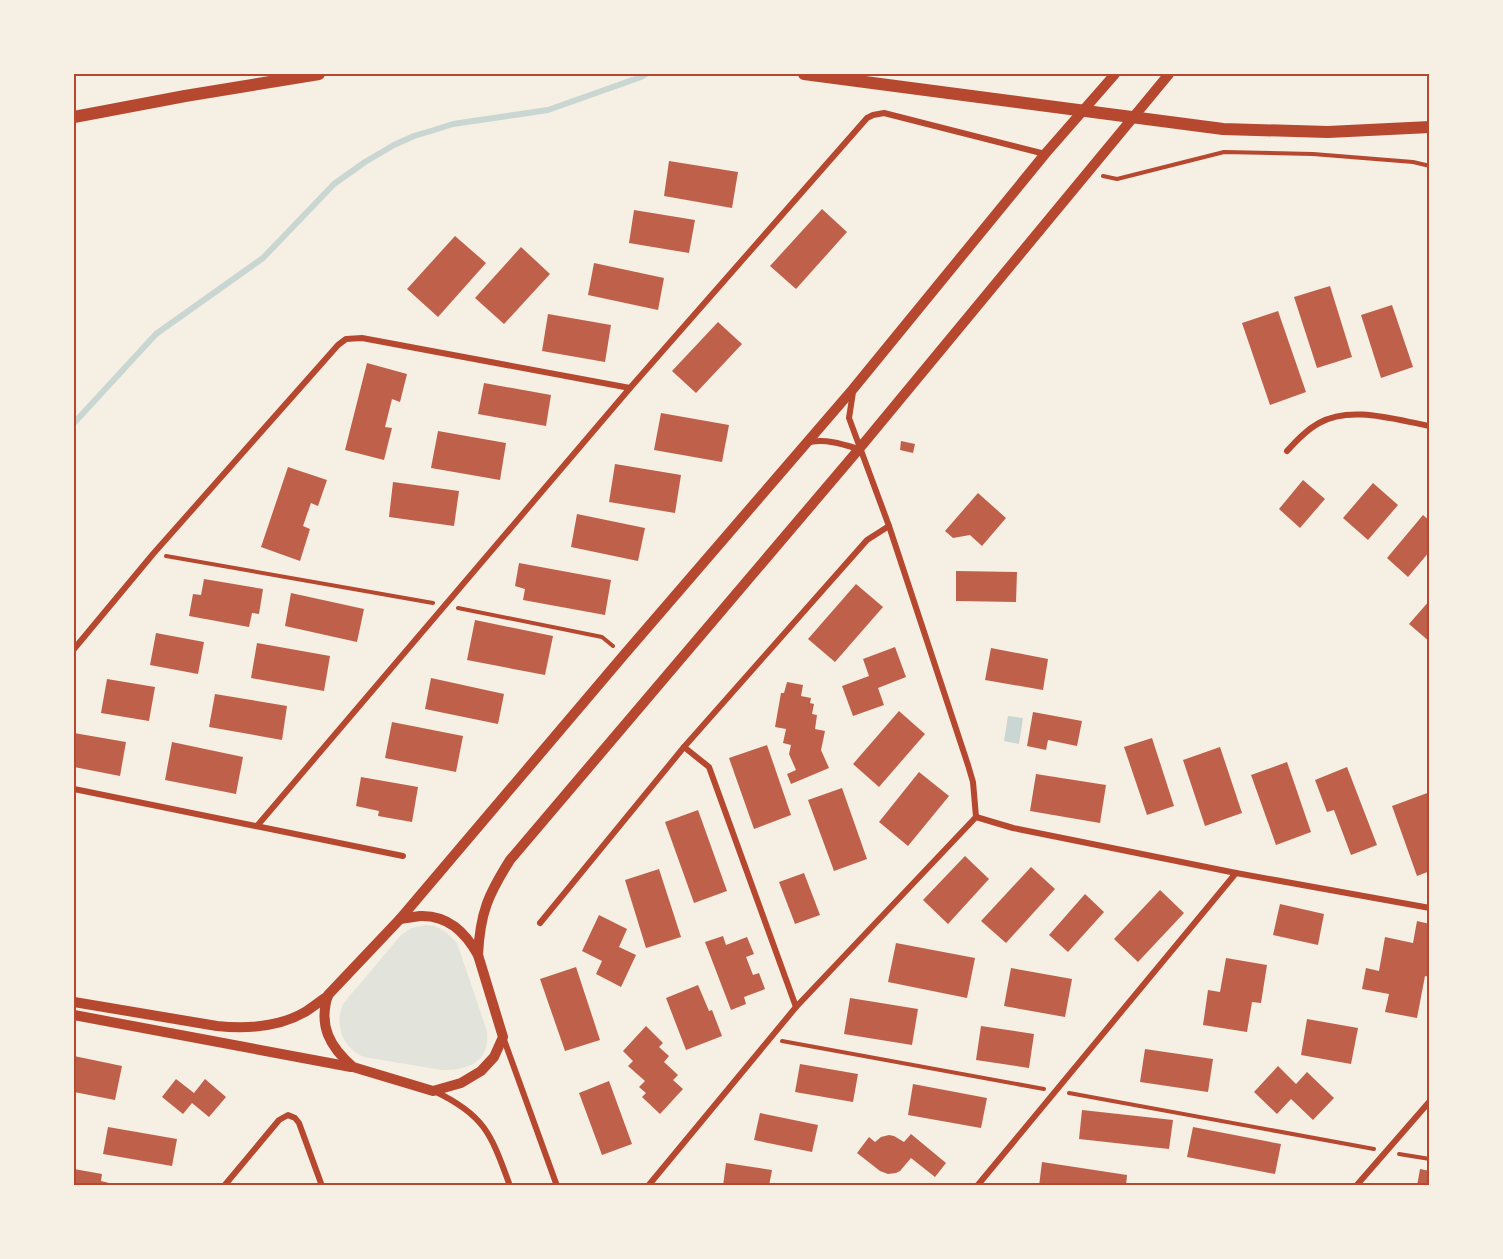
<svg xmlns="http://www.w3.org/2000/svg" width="1503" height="1259" font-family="Barlow,sans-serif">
  <rect width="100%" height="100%" fill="#f6efe4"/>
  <!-- green -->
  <path fill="#e2e4dc" d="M426,925L435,926L446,932L457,943L487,1031C490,1063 468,1070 441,1070L364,1057C343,1049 334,1024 343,1004L401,935L411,928Z"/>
  <!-- water -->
  <path fill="#c9d6d2" d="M1008,716L1023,718L1019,744L1004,741Z"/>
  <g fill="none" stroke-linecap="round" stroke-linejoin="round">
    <!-- stream -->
    <path stroke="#c9d6d2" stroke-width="6" d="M74,423L156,334L263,258L334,184L365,162L394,145L414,136L434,130L453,124L548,110L641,77L646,74"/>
  </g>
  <!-- building -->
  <g fill="#bf614a">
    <path d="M669,161L738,172L732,208L664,196Z"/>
    <path d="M822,209L847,232L796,289L770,266Z"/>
    <path d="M634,210L695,220L689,253L629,243Z"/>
    <path d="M455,236L486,263L438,317L407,289Z"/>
    <path d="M521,247L550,274L504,324L475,298Z"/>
    <path d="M594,263L664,278L658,310L588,295Z"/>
    <path d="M1330,286L1352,357L1317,368L1294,297Z"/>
    <path d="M1392,305L1413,367L1381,378L1361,315Z"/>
    <path d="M1278,311L1306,392L1270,405L1242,323Z"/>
    <path d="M548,314L611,325L605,362L542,351Z"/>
    <path d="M718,322L742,344L696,393L672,371Z"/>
    <path d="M367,363L407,374L400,402L392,399L385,427L392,428L384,460L345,450Z"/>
    <path d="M484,383L551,395L546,426L478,414Z"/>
    <path d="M661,413L729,425L722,462L654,450Z"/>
    <path d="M438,431L506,443L500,480L431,468Z"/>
    <path d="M901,441L915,444L913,453L900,450Z"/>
    <path d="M615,464L681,475L675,513L609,502Z"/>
    <path d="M288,467L327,480L318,506L311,503L303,526L310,529L300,561L261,547Z"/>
    <path d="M1303,480L1325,499L1300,528L1279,509Z"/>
    <path d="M393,482L459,491L454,526L389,517Z"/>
    <path d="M1373,483L1398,505L1368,540L1343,518Z"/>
    <path d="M978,493L1006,518L982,546L970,535L953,538L945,531Z"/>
    <path d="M577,514L645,528L638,561L571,547Z"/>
    <path d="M1423,515L1430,521V551L1408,577L1387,558Z"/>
    <path d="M519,563L611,580L605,615L523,600L525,589L515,586Z"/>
    <path d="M956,571L1017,572L1016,602L956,601Z"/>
    <path d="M204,579L263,589L259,614L252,613L249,627L189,616L193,594L201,595Z"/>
    <path d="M856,584L883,607L835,662L808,639Z"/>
    <path d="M291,593L364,609L357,642L285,626Z"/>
    <path d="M1430,600V642L1409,624Z"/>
    <path d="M475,620L553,636L545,675L467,660Z"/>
    <path d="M156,633L204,642L198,674L150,665Z"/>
    <path d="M257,643L330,656L324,691L251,678Z"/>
    <path d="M895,647L906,677L878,688L884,705L853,716L842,686L869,676L863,659Z"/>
    <path d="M991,648L1048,659L1043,690L985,680Z"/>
    <path d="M431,678L504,694L498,724L425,709Z"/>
    <path d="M107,679L155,687L149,721L101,713Z"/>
    <path d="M787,682L803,685L801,696L811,698L810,703L814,704L812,714L817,715L815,729L825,731L821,750L829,768L791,784L787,774L796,770L789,754L791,745L783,743L786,729L775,727L781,693H784Z"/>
    <path d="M215,694L287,706L282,740L209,727Z"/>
    <path d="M899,711L925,734L879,787L853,764Z"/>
    <path d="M1033,712L1082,721L1077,746L1048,740L1046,750L1027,746Z"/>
    <path d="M392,722L463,736L456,772L385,758Z"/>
    <path d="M74,733L126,742L120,776L74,767Z"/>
    <path d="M1152,738L1174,806L1147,815L1124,747Z"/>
    <path d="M172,742L243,757L236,794L165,780Z"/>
    <path d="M767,745L791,815L754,829L729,758Z"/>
    <path d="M1220,747L1242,813L1205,826L1183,760Z"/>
    <path d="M1287,762L1311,832L1276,845L1251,775Z"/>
    <path d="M1347,767L1377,845L1351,855L1334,810L1327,812L1315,780Z"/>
    <path d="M919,772L949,796L908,846L879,822Z"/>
    <path d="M1036,774L1106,785L1100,823L1030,811Z"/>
    <path d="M361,777L418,787L412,822L378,816L379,811L356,806Z"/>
    <path d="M842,788L867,859L834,871L808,800Z"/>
    <path d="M1430,792V871L1417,876L1392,806Z"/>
    <path d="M698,810L727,891L694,903L665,822Z"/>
    <path d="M965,856L989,879L948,924L923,900Z"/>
    <path d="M1031,867L1055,889L1006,943L981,921Z"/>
    <path d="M659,869L681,937L646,948L625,880Z"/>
    <path d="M804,873L820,915L795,924L779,882Z"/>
    <path d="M1160,890L1184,913L1138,962L1114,939Z"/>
    <path d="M1085,894L1104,912L1068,952L1049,935Z"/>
    <path d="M1280,904L1324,914L1318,945L1273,935Z"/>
    <path d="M599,915L627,929L619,947L636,955L621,987L596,974L602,961L582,951Z"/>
    <path d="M1417,921L1430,924V977L1425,976L1417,1018L1385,1012L1389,994L1362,989L1366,968L1379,971L1385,937L1413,943Z"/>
    <path d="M723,936L726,945L747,937L754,954L746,957L753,975L759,973L765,989L744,997L746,1004L731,1010L705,942Z"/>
    <path d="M896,943L975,958L967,998L888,982Z"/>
    <path d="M1226,958L1267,965L1261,1003L1252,1002L1247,1032L1203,1025L1208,990L1220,992Z"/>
    <path d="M576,967L600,1040L565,1051L540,979Z"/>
    <path d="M1011,968L1072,979L1065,1017L1004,1006Z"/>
    <path d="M698,985L709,1011L712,1010L722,1036L686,1050L666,998Z"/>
    <path d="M850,998L918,1009L912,1045L844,1034Z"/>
    <path d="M1307,1019L1358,1028L1351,1064L1301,1055Z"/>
    <path d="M646,1026L663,1043L659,1047L669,1056L664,1062L678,1075L673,1080L683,1089L660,1114L642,1097L646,1093L639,1087L645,1081L628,1066L633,1061L623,1051Z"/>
    <path d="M981,1026L1034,1034L1029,1068L976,1060Z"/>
    <path d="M1145,1049L1213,1059L1208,1092L1140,1082Z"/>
    <path d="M74,1056L122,1066L115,1100L74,1092Z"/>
    <path d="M800,1064L858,1074L853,1102L795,1092Z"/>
    <path d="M1278,1066L1296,1084L1307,1072L1334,1098L1313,1120L1291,1099L1277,1114L1254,1092Z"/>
    <path d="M176,1079L194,1093L205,1079L226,1097L209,1117L192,1103L183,1114L162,1097Z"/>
    <path d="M609,1081L632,1144L602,1155L579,1093Z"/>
    <path d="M913,1084L987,1098L981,1128L908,1115Z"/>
    <path d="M1082,1110L1173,1120L1169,1149L1079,1139Z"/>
    <path d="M760,1113L818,1125L812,1152L754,1140Z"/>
    <path d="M108,1127L177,1139L172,1166L103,1154Z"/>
    <path d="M1193,1127L1281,1144L1275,1174L1187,1157Z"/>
    <path d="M911,1134L946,1163L935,1177L911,1158L900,1171L896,1173L888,1174L880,1171L857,1153L869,1137L875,1142L881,1137L889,1135L894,1136L904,1142Z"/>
    <path d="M1042,1162L1127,1175L1126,1186H1039Z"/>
    <path d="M726,1163L772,1170L769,1186H723Z"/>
    <path d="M74,1169L102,1174L101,1181L109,1183L108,1186H74Z"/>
    <path d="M1420,1169L1430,1171V1186H1417Z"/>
  </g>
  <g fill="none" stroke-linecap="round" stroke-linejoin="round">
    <!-- path -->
    <g stroke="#b5482f" stroke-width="4">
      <path d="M1103,176L1117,179L1224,152L1313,154L1413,162L1430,166"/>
      <path d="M166,556L433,603"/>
      <path d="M458,608L602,637L613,646"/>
      <path d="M782,1041L1044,1089"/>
      <path d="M1069,1093L1374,1149"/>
      <path d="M1399,1154L1430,1159"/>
    </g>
    <!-- minor -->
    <g stroke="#b5482f" stroke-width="6">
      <path d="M853,392L849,418L889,526L968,765L973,782L976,817"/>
      <path d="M810,442C827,439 842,444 859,449"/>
      <path d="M1287,451C1296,441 1306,430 1319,423C1351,405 1395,420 1430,426"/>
      <path d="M74,649L153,554L338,345L346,339L362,338L630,388"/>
      <path d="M684,747L709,767L796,1007"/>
      <path d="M74,789L403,856"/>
      <path d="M976,817L1013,828L1236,873L1430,908"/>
      <path d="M257,826L630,388L867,118L873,115L884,113L1045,154"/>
      <path d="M540,923L684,747L867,540L889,526"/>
      <path d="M503,1037L557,1186"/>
      <path d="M434,1091C485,1115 491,1134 510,1186"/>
      <path d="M224,1186L279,1120L288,1115L295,1118L299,1123L322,1186"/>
      <path d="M648,1186L796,1007L976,817"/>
      <path d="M977,1186L1236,873"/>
      <path d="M1356,1186L1430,1101"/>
    </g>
    <!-- tertiary -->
    <g stroke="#b5482f" stroke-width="10">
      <path d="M420,916C448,915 465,932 478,955L503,1037L494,1057L481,1071L461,1083L433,1091L353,1067C330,1047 318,1026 328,995L400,919Z"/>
      <path d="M400,919L623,656L853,389L1045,154L1115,74"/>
      <path d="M478,955C480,913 488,895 510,860L859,449L1169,74"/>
      <path d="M74,1002L217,1026C246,1029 279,1027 305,1012C313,1007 320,1001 328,996"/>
      <path d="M74,1015L351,1067"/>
    </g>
    <!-- secondary -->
    <g stroke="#b5482f" stroke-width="12">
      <path d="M804,74L1223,129L1328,132L1430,127"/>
      <path d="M74,117L185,96L319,74"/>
    </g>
  </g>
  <!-- border -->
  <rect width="1503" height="1259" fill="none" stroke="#f6efe4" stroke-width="150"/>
  <rect x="75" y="75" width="1353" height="1109" fill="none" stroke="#b5482f" stroke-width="2"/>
</svg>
